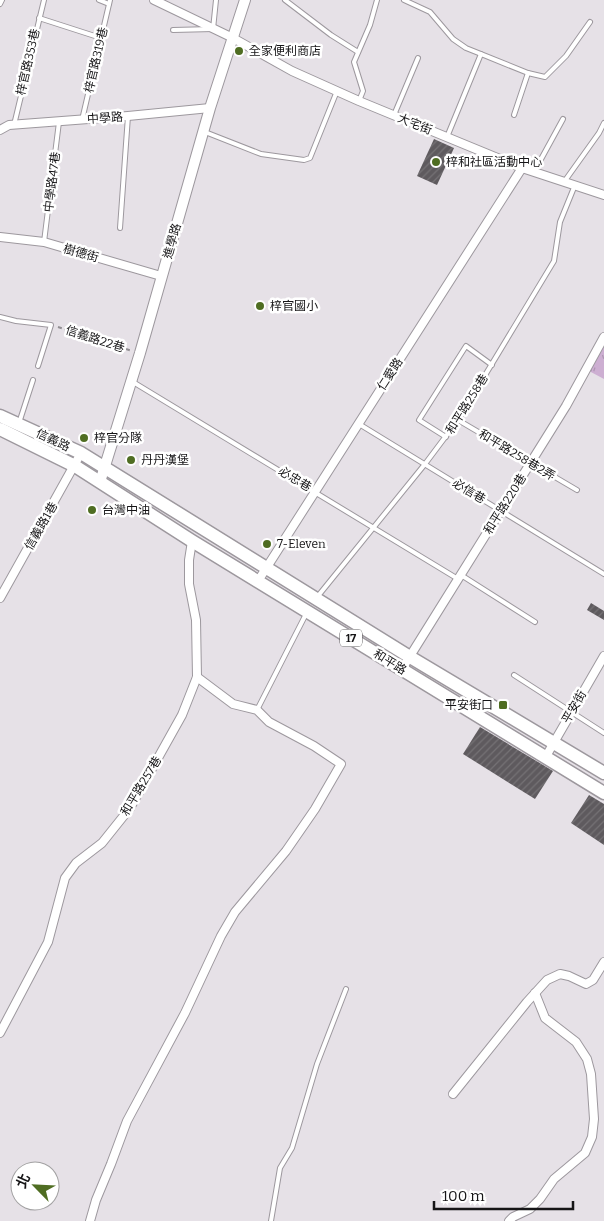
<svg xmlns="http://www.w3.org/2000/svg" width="604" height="1221" font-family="Bitter,'Noto Sans TC',serif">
  <defs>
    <pattern id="park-tufts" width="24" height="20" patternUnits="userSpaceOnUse" patternTransform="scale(1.25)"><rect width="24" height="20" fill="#cdafd2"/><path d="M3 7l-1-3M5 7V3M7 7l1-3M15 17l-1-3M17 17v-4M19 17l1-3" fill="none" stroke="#af96b4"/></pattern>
    <pattern id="building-hatch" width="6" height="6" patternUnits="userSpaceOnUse" patternTransform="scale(1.25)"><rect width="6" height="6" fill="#5e5a5e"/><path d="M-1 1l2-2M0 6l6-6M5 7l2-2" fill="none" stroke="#757275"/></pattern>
  </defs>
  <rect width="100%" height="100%" fill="#e6e1e7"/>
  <!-- park -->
  <path fill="url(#park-tufts)" d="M604,345V379L589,371Z"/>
  <!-- building -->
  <g fill="url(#building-hatch)">
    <path d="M434,139L454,148L437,185L417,176Z"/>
    <path d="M591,603L604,611V620L587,610Z"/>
    <path d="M480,727L553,771L535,799L463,754Z"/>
    <path d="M589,795L604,804V845L571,823Z"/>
  </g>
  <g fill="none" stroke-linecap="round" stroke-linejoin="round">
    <!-- service casing -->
    <g stroke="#9d989e" stroke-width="6">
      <g id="service">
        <path d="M99,0L109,4"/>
        <path d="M285,0L331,35L358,52"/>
        <path d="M404,0L430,12L453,39L466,48L481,54"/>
        <path d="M0,4L2,0"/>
        <path d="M39,18L101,38"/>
        <path d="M173,30L213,29L216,0"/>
        <path d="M359,101L363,91L354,62L370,25L377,0"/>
        <path d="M394,115L418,58"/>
        <path d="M514,115L528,73"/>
        <path d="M82,120L110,0"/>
        <path d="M14,125L44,0"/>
        <path d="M205,132L261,154L304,160L310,158L337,91"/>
        <path d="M447,137L481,54L528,73L545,77L566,56L590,22"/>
        <path d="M534,172L563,119"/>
        <path d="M564,182L599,133L604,123"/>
        <path d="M120,228L128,116"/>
        <path d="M44,242L59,122"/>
        <path d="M0,317L16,321L51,325L38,366"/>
        <path d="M133,382L458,579"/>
        <path d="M458,420L577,490"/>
        <path d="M19,423L33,380"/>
        <path d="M359,424L604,574"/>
        <path d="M446,437L419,420L466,346L492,365"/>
        <path d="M461,575L535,622"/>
        <path d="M318,596L425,464L458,420L554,261L560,222L575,185"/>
        <path d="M514,675L604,733"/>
        <path d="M257,710L306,614"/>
        <path d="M271,1221L280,1168L292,1148L317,1064L346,989"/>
      </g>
    </g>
    <!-- minor casing -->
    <g stroke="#9d989e" stroke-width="10">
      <g id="minor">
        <path d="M154,0L233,38L292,71L359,101L522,168L604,195"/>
        <path d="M0,130L9,125L128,116L210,108"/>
        <path d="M0,237L44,242L161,276"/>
        <path d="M258,581L522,168"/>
        <path d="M0,598L81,453"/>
        <path d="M402,669L566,406L604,337"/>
        <path d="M545,758L604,656"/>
        <path d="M0,1033L48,942L65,878L76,863L102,843L130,808L182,715L197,677L196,620L189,584V560L192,541"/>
        <path d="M453,1094L527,1002L547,980L560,974L569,976L586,984L593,980L604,962"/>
        <path d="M90,1221L96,1200L111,1164L127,1121L185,1013L221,936L235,912L286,851L315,809L341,764L314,746L269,722L257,710L233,704L197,677"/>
        <path d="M509,1221L513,1217L530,1209L540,1199L554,1179L585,1153L592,1137L594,1119L591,1074L587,1059L576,1042L545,1018L535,993"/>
      </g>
    </g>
    <!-- tertiary casing -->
    <g stroke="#9d989e" stroke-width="12">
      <path id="tertiary" d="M100,482L140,353L210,108L245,0"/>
    </g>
    <!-- primary casing -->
    <g stroke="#9d989e" stroke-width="15">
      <g id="primary">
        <path d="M0,416L81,453L410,657L604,773"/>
        <path d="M0,429L75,466L192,541L604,793"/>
      </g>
    </g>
    <!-- path -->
    <path stroke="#918e92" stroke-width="2" stroke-dasharray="4 2.5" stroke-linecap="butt" d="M58,327L132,351"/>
    <!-- service -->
    <use href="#service" stroke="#fff" stroke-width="4"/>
    <!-- minor -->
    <use href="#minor" stroke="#fff" stroke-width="8"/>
    <!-- tertiary -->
    <use href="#tertiary" stroke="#fff" stroke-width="10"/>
    <!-- primary -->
    <use href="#primary" stroke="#fff" stroke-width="12"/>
  </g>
  <!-- markers -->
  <g fill="#4f6d22" stroke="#fff" stroke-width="2">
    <circle cx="239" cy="51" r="5"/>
    <circle cx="436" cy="162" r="5"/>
    <circle cx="260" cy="306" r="5"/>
    <circle cx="84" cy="438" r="5"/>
    <circle cx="131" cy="460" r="5"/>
    <circle cx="92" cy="510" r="5"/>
    <circle cx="267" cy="544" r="5"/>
    <rect x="498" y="700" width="10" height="10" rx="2.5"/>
  </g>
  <g text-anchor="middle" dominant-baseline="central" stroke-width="5" stroke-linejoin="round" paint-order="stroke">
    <!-- shield labels -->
    <rect fill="#fff" stroke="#5c5b5d" stroke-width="1" x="340" y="629.5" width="22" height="17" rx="4"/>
    <g font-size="11" font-weight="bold" fill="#161517">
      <text x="351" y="638">17</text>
    </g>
    <!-- poi labels -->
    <g font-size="12" fill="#161517" stroke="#fff" text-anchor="start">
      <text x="249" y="51">全家便利商店</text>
      <text x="446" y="162">梓和社區活動中心</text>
      <text x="270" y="306">梓官國小</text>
      <text x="94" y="438">梓官分隊</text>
      <text x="141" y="460">丹丹漢堡</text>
      <text x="102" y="510">台灣中油</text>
      <text x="277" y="544">7-Eleven</text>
      <text x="493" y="705" text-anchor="end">平安街口</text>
    </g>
    <!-- street labels -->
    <g font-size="12" fill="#161517" stroke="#fff">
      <text transform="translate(96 60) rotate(-77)">梓官路319巷</text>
      <text transform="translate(28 62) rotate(-77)">梓官路353巷</text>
      <text transform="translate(105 118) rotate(-4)">中學路</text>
      <text transform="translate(415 124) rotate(22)">大宅街</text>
      <text transform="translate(52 182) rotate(-83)">中學路47巷</text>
      <text transform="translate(172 241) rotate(-74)">進學路</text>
      <text transform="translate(81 253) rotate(16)">樹德街</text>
      <text transform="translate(95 339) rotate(18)">信義路22巷</text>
      <text transform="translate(390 374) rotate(-57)">仁愛路</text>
      <text transform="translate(467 404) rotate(-58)">和平路258巷</text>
      <text transform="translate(53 440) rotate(25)">信義路</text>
      <text transform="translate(517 455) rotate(31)">和平路258巷2弄</text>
      <text transform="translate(295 479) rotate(31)">必忠巷</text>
      <text transform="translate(469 491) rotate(31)">必信巷</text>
      <text transform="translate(505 504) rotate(-58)">和平路220巷</text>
      <text transform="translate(41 526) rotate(-60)">信義路1巷</text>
      <text transform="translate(390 662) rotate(32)">和平路</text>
      <text transform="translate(574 707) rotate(-60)">平安街</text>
      <text transform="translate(141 786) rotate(-59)">和平路257巷</text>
    </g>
  </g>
  <!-- north arrow -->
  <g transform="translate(35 1186) rotate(294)"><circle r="24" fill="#ffffff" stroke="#a2a1a2"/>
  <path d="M0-4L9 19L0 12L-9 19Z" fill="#4f6d22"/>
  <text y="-8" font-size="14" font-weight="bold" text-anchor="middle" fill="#161517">北</text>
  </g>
  <!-- scale -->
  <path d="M434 1201v8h139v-8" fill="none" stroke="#161517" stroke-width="2.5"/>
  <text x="442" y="1201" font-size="15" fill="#161517" stroke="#ffffff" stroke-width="4" paint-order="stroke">100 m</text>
</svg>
